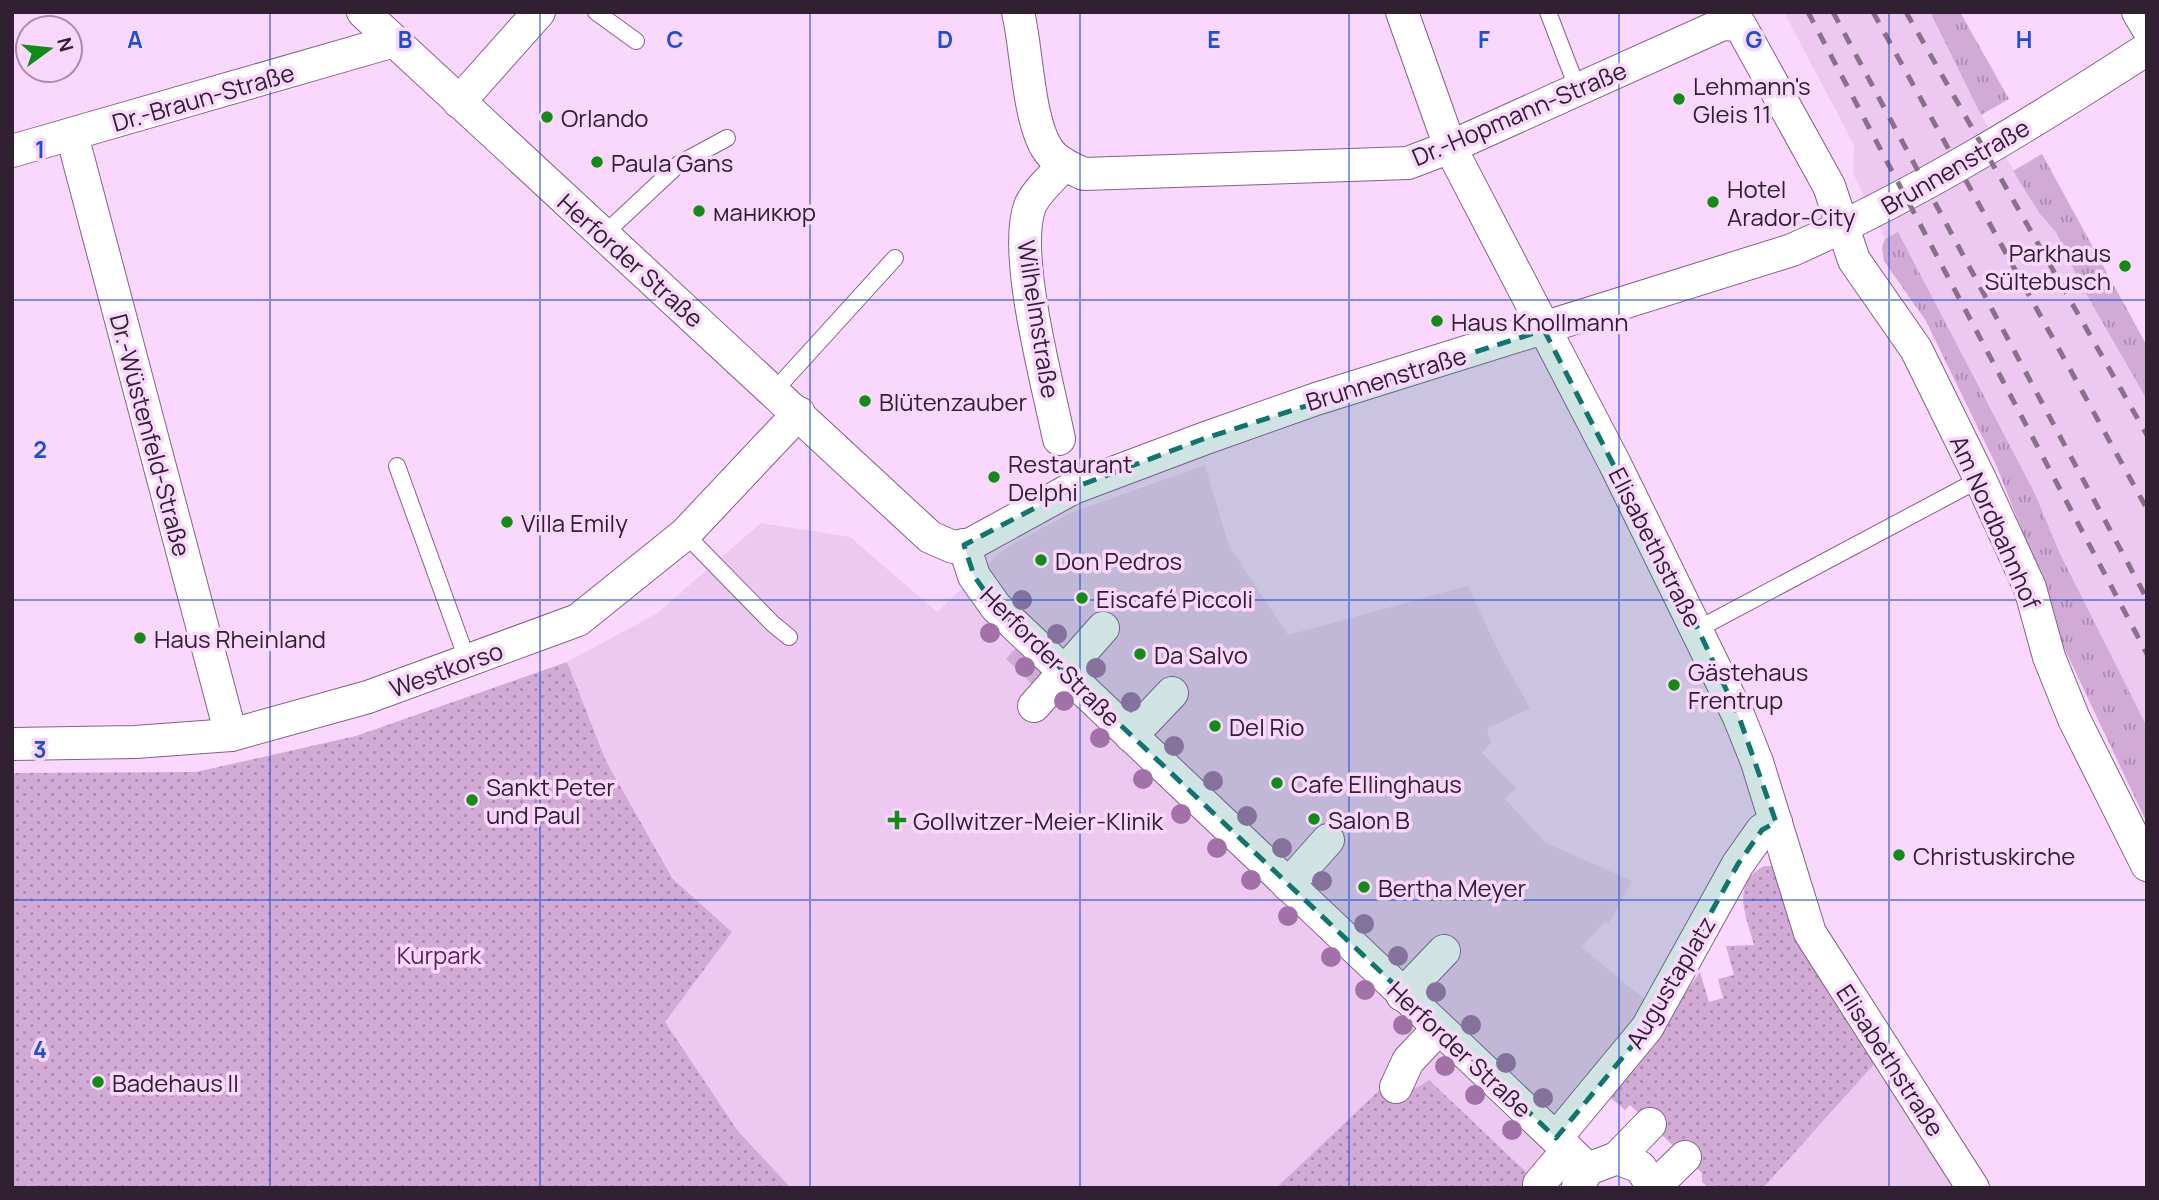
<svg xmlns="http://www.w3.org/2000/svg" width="2159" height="1200" font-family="Manrope,sans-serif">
  <defs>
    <pattern id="grass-tufts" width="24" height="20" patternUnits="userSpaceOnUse" patternTransform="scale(1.75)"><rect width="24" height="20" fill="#d2aad6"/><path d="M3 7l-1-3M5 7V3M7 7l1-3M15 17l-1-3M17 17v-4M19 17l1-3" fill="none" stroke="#ab8aae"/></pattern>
    <pattern id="park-dots" width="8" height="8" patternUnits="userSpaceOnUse" patternTransform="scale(1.75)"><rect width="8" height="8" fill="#d2aad6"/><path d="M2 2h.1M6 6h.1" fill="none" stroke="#ab8aae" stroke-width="1.8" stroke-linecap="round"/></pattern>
  </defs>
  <rect width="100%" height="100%" fill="#fad8fd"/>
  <!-- built -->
  <g fill="#edc8f1">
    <path d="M1784,12H1930L1981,115L2040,214L2056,232L2080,283L2147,400V823L2034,561L1997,467L1926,321L1884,261L1882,247L1885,239L1853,173L1854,145Z"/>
    <path d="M1205,465L1229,546L1288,635L1468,586L1498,651L1530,708L1487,729L1491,743L1482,753L1516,788L1505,799L1546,843L1632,881L1609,923L1605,922L1581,947L1647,1001L1533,1178L1422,1086L1405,1090L1388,1082L1276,1188H791L737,1130L664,1022L732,932L674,879L606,761L567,662L656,614L761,523L850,537L937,612L1004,549L1070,513Z"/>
    <path d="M1878,1060L1956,1188H1762L1822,1123Z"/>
  </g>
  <!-- grass -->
  <g fill="url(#grass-tufts)">
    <path d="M1930,12H1960L2009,99L1981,115Z"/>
    <path d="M2042,154L2147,346V400L2080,283L2056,232L2040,214L2013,171Z"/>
    <path d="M1898,232L2035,494L2060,554L2147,727V823L2058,635L2034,561L1997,467L1926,321L1884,261L1882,247L1885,239Z"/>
    <path d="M1015,649L1044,676L1034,686L1006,659Z"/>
  </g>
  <!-- park -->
  <g fill="url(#park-dots)">
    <path d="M567,662L606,761L673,879L732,932L665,1022L737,1130L791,1188H12V773L196,772L356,736Z"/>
    <path d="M1764,866H1773L1878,1060L1763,1188H1709L1702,1182V1173L1630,1105L1625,1110L1611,1098L1700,972L1709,1002L1723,998L1718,979L1734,975L1726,946L1754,945C1746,915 1730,884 1764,866Z"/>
    <path d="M1429,1080L1543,1188H1276L1388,1082C1405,1090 1414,1092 1429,1080Z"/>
  </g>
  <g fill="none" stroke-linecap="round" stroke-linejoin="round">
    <!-- lane casing -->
    <g stroke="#85608a" stroke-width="18">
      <g id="lane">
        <path d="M596,12L636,41"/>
        <path d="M1548,12L1578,90"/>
        <path d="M602,236L679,164L727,138"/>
        <path d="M775,390L895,258"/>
        <path d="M397,466L468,662"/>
        <path d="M685,534L773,624L789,637"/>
        <path d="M1698,629L1980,479"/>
      </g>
    </g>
    <!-- street casing -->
    <g stroke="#85608a" stroke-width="34">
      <g id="street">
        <path d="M363,12L930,537L953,547L971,544L1073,488L1203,439L1316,399L1792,250C1916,195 2033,123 2147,49"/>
        <path d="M1018,12C1027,49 1028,121 1048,150C1056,162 1071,168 1084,174L1408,163L1450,147L1723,24L1740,25L1829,186L1854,260L1916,349L1980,479L2030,588L2049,657L2074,719L2147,865"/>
        <path d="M1402,12L1450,147L1615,464L1739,717L1757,762L1810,933L1973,1188"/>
        <path d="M2138,12L2147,27"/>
        <path d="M459,102L539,12"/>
        <path d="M72,135L231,735"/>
        <path d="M12,151L394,41"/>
        <path d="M1059,439C1048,385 1012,253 1030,206C1036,191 1054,177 1064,164"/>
        <path d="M964,545L974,576L996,607L1588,1169"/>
        <path d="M1034,706L1103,628"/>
        <path d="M1131,736L1172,693"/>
        <path d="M12,744L135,742L231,735L368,697L578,620L685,534L799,413"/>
        <path d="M1288,885L1328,840"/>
        <path d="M1402,995L1444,951"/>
        <path d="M1396,1087L1408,1061L1438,1029"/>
        <path d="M1556,1138L1647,1028L1738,864L1762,830L1776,822"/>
        <path d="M1617,1158L1650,1124"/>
        <path d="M1539,1184L1568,1150"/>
        <path d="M1578,1186L1588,1169L1617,1158L1640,1167L1654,1188"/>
        <path d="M1653,1188L1685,1157"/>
      </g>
    </g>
    <!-- lane -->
    <use href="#lane" stroke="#fff" stroke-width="16"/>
    <!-- street -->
    <use href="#street" stroke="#fff" stroke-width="32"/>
    <!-- rail -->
    <g stroke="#89718a" stroke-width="5" stroke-dasharray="12 12" stroke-linecap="butt">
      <path d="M1808,12L2147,654"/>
      <path d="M1833,12L2147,599"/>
      <path d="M1873,12L2147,509"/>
      <path d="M1906,12L2147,435"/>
    </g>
  </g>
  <!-- trees -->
  <g fill="#a271a8">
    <circle cx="1022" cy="600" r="10"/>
    <circle cx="990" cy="633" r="10"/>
    <circle cx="1057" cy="634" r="10"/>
    <circle cx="1025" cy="667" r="10"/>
    <circle cx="1096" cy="668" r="10"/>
    <circle cx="1064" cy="701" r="10"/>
    <circle cx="1131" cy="702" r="10"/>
    <circle cx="1100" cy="738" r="10"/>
    <circle cx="1174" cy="746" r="10"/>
    <circle cx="1143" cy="779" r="10"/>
    <circle cx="1213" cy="781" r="10"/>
    <circle cx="1181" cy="814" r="10"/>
    <circle cx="1247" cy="816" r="10"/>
    <circle cx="1217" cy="848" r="10"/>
    <circle cx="1282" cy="848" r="10"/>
    <circle cx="1251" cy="880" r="10"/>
    <circle cx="1322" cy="881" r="10"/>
    <circle cx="1288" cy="916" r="10"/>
    <circle cx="1364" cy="924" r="10"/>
    <circle cx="1398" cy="956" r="10"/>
    <circle cx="1331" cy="957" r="10"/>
    <circle cx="1365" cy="990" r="10"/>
    <circle cx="1436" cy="992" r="10"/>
    <circle cx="1403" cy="1025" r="10"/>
    <circle cx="1471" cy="1025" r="10"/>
    <circle cx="1506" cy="1063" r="10"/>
    <circle cx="1445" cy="1066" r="10"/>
    <circle cx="1475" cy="1095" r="10"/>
    <circle cx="1543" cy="1098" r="10"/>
    <circle cx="1512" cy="1130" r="10"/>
  </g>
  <!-- marked area -->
  <path fill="#0f766e" fill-opacity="0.2" stroke="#0f766e" stroke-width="5" stroke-dasharray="14 9" stroke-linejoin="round" d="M1544,330L1698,629L1739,717L1776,822L1762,830L1738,864L1647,1028L1556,1138L996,607L974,576L964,545L1073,488L1203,439Z"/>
  <!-- grid -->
  <path fill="none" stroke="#1d4ed8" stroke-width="2" stroke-opacity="0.55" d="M270,12V1188M540,12V1188M810,12V1188M1080,12V1188M1349,12V1188M1619,12V1188M1889,12V1188M12,300H2147M12,600H2147M12,900H2147"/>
  <!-- markers -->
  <g fill="#128c15" stroke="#fad8fd" stroke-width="2.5">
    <circle cx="1679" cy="99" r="7"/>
    <circle cx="547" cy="117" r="7"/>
    <circle cx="597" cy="162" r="7"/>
    <circle cx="1713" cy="202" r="7"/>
    <circle cx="699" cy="211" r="7"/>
    <circle cx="2125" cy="266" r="7"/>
    <circle cx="1437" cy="321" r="7"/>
    <circle cx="865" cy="401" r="7"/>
    <circle cx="994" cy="477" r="7"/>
    <circle cx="507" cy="522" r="7"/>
    <circle cx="1041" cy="560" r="7"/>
    <circle cx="1082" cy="598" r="7"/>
    <circle cx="140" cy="638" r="7"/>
    <circle cx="1140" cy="654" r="7"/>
    <circle cx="1674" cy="685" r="7"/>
    <circle cx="1215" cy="726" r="7"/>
    <circle cx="1277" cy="783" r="7"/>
    <circle cx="472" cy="800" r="7"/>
    <circle cx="1314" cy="819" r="7"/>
    <path d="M893.5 809.5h7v7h7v7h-7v7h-7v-7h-7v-7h7z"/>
    <circle cx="1899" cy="855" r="7"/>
    <circle cx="1364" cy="887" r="7"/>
    <circle cx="98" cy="1082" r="7"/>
  </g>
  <g text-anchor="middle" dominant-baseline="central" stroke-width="7" stroke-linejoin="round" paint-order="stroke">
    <!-- poi labels -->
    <g font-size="24" fill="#302031" stroke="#fad8fd" text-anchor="start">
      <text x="1693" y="85">Lehmann's<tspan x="1693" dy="28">Gleis 11</tspan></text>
      <text x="561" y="117">Orlando</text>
      <text x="611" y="162">Paula Gans</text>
      <text x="1727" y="188">Hotel<tspan x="1727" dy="28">Arador-City</tspan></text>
      <text x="713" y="211">маникюр</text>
      <text x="2111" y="252" text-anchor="end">Parkhaus<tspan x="2111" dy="28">Sültebusch</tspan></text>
      <text x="1451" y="321">Haus Knollmann</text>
      <text x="879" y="401">Blütenzauber</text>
      <text x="1008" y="463">Restaurant<tspan x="1008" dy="28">Delphi</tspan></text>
      <text x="521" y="522">Villa Emily</text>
      <text x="1055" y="560">Don Pedros</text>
      <text x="1096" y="598">Eiscafé Piccoli</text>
      <text x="154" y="638">Haus Rheinland</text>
      <text x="1154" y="654">Da Salvo</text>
      <text x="1688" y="671">Gästehaus<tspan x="1688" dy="28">Frentrup</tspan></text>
      <text x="1229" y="726">Del Rio</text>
      <text x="1291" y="783">Cafe Ellinghaus</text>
      <text x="486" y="786">Sankt Peter<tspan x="486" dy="28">und Paul</tspan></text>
      <text x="1328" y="819">Salon B</text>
      <text x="913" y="820">Gollwitzer-Meier-Klinik</text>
      <text x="1913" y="855">Christuskirche</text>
      <text x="1378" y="887">Bertha Meyer</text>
      <text x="112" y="1082">Badehaus II</text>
    </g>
    <!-- street labels -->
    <g font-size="24" fill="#302031" stroke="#fad8fd">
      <text transform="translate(203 97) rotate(-16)">Dr.-Braun-Straße</text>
      <text transform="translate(1519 113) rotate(-23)">Dr.-Hopmann-Straße</text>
      <text transform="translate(1955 166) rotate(-30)">Brunnenstraße</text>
      <text transform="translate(631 260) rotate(42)">Herforder Straße</text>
      <text transform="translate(1039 319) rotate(81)">Wilhelmstraße</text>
      <text transform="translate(1386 378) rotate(-17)">Brunnenstraße</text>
      <text transform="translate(151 435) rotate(75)">Dr.-Wüstenfeld-Straße</text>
      <text transform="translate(1996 522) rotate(66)">Am Nordbahnhof</text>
      <text transform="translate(1656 547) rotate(63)">Elisabethstraße</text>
      <text transform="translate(1051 656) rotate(45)">Herforder Straße</text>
      <text transform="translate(446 669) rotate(-20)">Westkorso</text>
      <text transform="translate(1670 982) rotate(-59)">Augustaplatz</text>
      <text transform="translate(1460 1049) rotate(43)">Herforder Straße</text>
      <text transform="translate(1891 1060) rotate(57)">Elisabethstraße</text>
    </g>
    <!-- park labels -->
    <g font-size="24" fill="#5a1d62" stroke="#fad8fd">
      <text x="439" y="954">Kurpark</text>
    </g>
  </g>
  <g font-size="23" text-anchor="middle" font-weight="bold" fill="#1d4ed8" stroke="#fad8fd" stroke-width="7" stroke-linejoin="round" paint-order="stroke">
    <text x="135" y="48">A</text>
    <text x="405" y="48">B</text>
    <text x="675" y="48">C</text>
    <text x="945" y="48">D</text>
    <text x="1214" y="48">E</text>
    <text x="1484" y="48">F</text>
    <text x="1754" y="48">G</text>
    <text x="2024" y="48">H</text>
    <text x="40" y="158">1</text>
    <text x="40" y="458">2</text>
    <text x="40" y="758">3</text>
    <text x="40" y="1058">4</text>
  </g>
  <!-- border -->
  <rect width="2159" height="1200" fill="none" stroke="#302031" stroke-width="28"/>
  <!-- north arrow -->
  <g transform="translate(49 49) rotate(75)"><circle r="33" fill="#fad8fd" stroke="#a98eab" stroke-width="2"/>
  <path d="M0-5L12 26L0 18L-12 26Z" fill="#128c15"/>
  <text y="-10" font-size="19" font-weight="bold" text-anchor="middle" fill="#302031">N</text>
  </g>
</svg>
